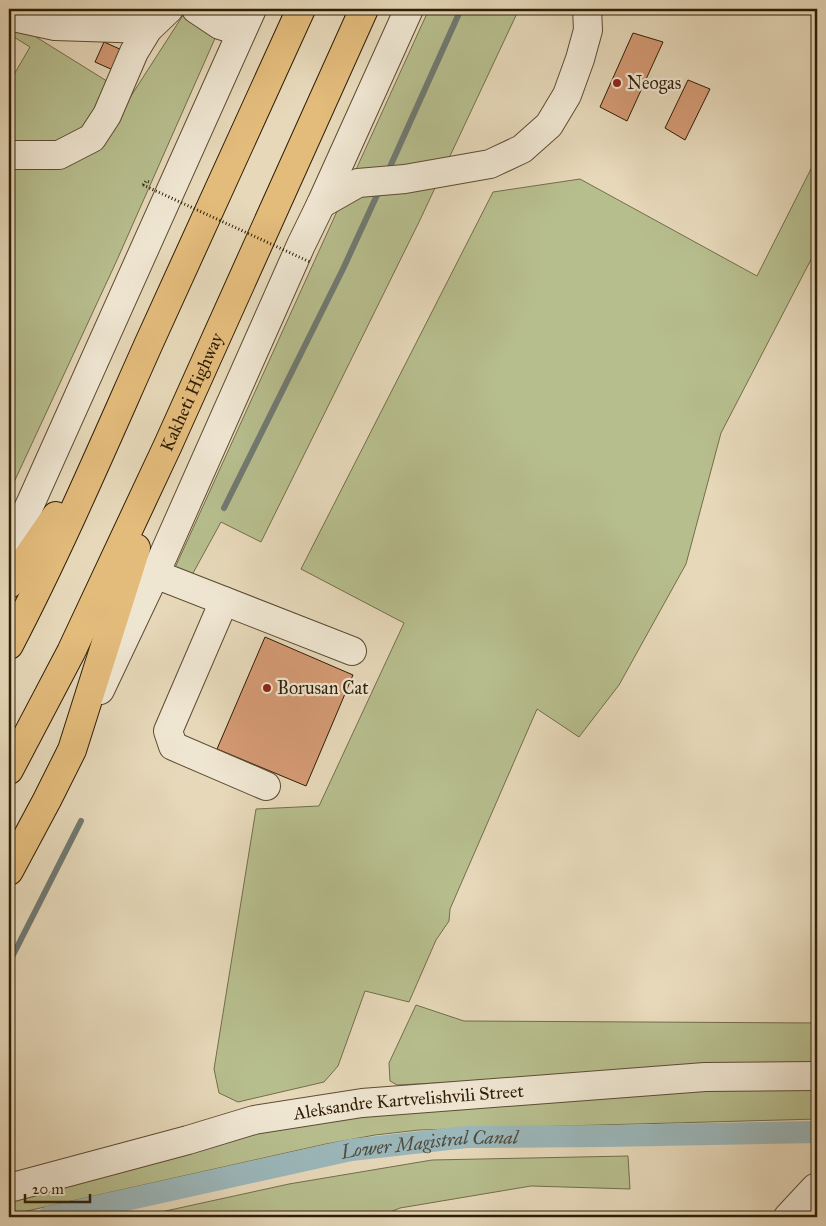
<svg xmlns="http://www.w3.org/2000/svg" width="826" height="1226" font-family="'IM FELL Great Primer',serif">
  <rect width="100%" height="100%" fill="#e6d8b9"/>
  <filter id="stains"><feTurbulence type="fractalNoise" baseFrequency=".004" numOctaves="4"/><feColorMatrix values="0 0 0 0 .2 0 0 0 0 .09 0 0 0 0 .02 0 0 0 .5 -.17"/></filter>
  <radialGradient id="worn" r=".72"><stop offset=".6" stop-color="#630" stop-opacity="0"/><stop offset="1" stop-color="#630" stop-opacity=".3"/></radialGradient>
  <!-- green -->
  <g fill="#b7be8e" stroke="#736e4a">
    <path d="M9,9L20,27L110,83L82,131L50,146L9,145V83L30,47L9,34Z"/>
    <path d="M187,9H228L117,260L9,493V163L117,124L131,96Z"/>
    <path d="M429,9H519L419,222L261,542L221,522L192,575L174,570Z"/>
    <path d="M817,157V248L721,433L686,564L619,685L579,737L537,709L450,909L449,921L436,940L409,1002L365,991L338,1066L324,1082L238,1102L219,1093L214,1069L256,809L319,806L404,623L301,569L493,192L580,179L757,276Z"/>
    <path d="M416,1005L464,1021L817,1023V1067L691,1070L397,1085L390,1081L389,1063Z"/>
    <path d="M817,1086V1119L419,1130L375,1135L326,1144L9,1215V1195L325,1116L720,1088Z"/>
    <path d="M628,1156L630,1189L531,1186L400,1208L378,1217H138L289,1184L432,1160Z"/>
  </g>
  <g fill="none" stroke-linecap="round" stroke-linejoin="round">
    <!-- stream -->
    <g stroke="#707a72" stroke-width="6">
      <path d="M389,169L461,9"/>
      <path d="M224,508L343,269L378,193"/>
      <path d="M9,963L81,821"/>
    </g>
    <!-- canal -->
    <path stroke="#9bb7ba" stroke-width="22" id="s1" d="M49,1217L351,1150L466,1137L605,1136L817,1132"/>
  </g>
  <!-- building -->
  <g fill="#d49a74" stroke="#2f1e06">
    <path d="M633,33L663,42L627,121L600,107Z"/>
    <path d="M104,42L122,50L113,70L95,62Z"/>
    <path d="M688,80L710,89L685,140L665,128Z"/>
    <path d="M265,637L353,675L306,786L217,749Z"/>
  </g>
  <g fill="none" stroke-linecap="round" stroke-linejoin="round">
    <!-- minor casing -->
    <g stroke="#5d4c33" stroke-width="30">
      <g id="minor">
        <path d="M196,9L220,25L241,32"/>
        <path d="M9,16L55,26L148,29"/>
        <path d="M9,155H59L92,138L107,115L134,52L148,29L169,9"/>
        <path d="M321,204L358,183L405,179L490,164L522,149L549,125L567,95L580,59L588,30L587,9"/>
        <path d="M9,550L32,500L252,9"/>
        <path d="M155,574L352,651"/>
        <path d="M224,601L168,731L173,746L266,786"/>
        <path d="M100,690L155,574L301,245L321,204L409,9"/>
        <path id="s2" d="M9,1188L188,1140L254,1120L362,1103L705,1077L817,1076"/>
        <path d="M788,1217L815,1188H817"/>
      </g>
    </g>
    <!-- highway casing -->
    <g stroke="#2f1e06" stroke-width="30">
      <g id="highway">
        <path d="M9,584L56,516"/>
        <path d="M9,645C60,547 104,444 149,343C199,231 250,120 301,9"/>
        <path id="s3" d="M9,770L71,652L168,445L364,9"/>
        <path d="M9,871L47,800L72,750L136,548"/>
      </g>
    </g>
    <!-- path -->
    <path stroke="#2f1e06" stroke-width="3" stroke-dasharray="1 2.5" stroke-linecap="butt" d="M143,185L146,181L149,182"/>
    <!-- minor -->
    <use href="#minor" stroke="#efe6d2" stroke-width="28"/>
    <!-- highway -->
    <use href="#highway" stroke="#e3bc7c" stroke-width="28"/>
    <!-- path-bridge -->
    <path stroke="#2f1e06" stroke-width="3" stroke-dasharray="1 2.5" stroke-linecap="butt" d="M143,185L310,262"/>
  </g>
  <!-- markers -->
  <g fill="#8f2418" stroke="#efe6d2" stroke-width="2">
    <circle cx="617" cy="83" r="5"/>
    <circle cx="267" cy="688" r="5"/>
  </g>
  <g text-anchor="middle" dominant-baseline="central" stroke-width="4.5" stroke-linejoin="round" paint-order="stroke">
    <!-- poi labels -->
    <g font-size="18" fill="#2f1e06" stroke="#efe6d2" text-anchor="start">
      <text x="627" y="83">Neogas</text>
      <text x="277" y="688">Borusan Cat</text>
    </g>
    <!-- street labels -->
    <g font-size="18" fill="#2f1e06" stroke="#efe6d2">
      <text stroke="none"><textPath href="#s3" startOffset="420">Kakheti Highway</textPath></text>
      <text stroke="none"><textPath href="#s2" startOffset="410">Aleksandre Kartvelishvili Street</textPath></text>
    </g>
    <!-- water labels -->
    <g font-size="19" font-style="italic" fill="#4f4c3c" stroke="#efe6d2">
      <text stroke="none"><textPath href="#s1" startOffset="388">Lower Magistral Canal</textPath></text>
    </g>
  </g>
  <!-- margin -->
  <rect width="826" height="1226" fill="none" stroke="#e6d8b9" stroke-width="30"/>
  <rect x="10" y="10" width="806" height="1206" fill="none" stroke="#2f1e06" stroke-width="2.5"/>
  <rect x="15" y="15" width="796" height="1196" fill="none" stroke="#2f1e06"/>
  <!-- scale -->
  <path d="M25 1194v8h65v-8" fill="none" stroke="#2f1e06" stroke-width="2.5"/>
  <text x="32" y="1194" font-size="15" fill="#2f1e06" stroke="#efe6d2" stroke-width="4" paint-order="stroke">20 m</text>
  <rect width="100%" height="100%" filter="url(#stains)"/>
  <rect width="100%" height="100%" fill="url(#worn)"/>
</svg>
